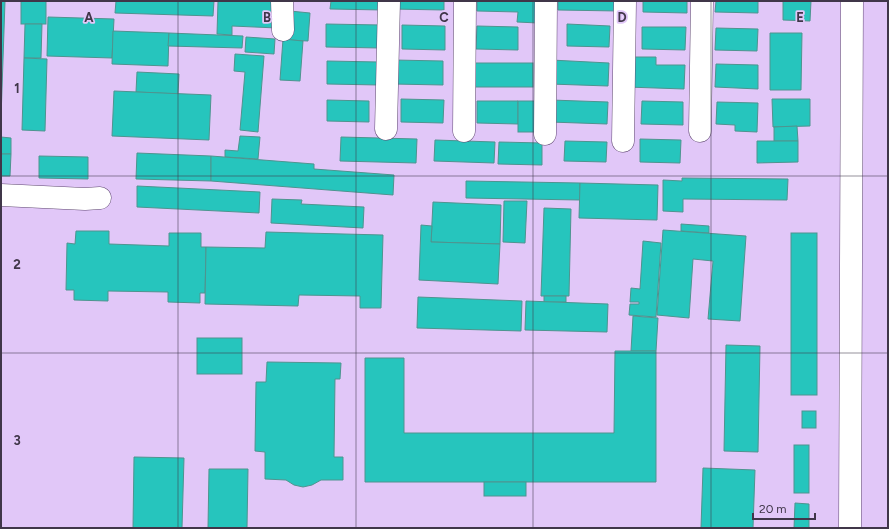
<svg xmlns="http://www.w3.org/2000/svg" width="889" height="529" font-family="Figtree,sans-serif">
  <rect width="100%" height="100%" fill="#e1c7f8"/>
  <!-- building -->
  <g fill="#26c5bd" stroke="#4e948f">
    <path d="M1,1H5L1,118Z"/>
    <rect x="21" y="1" width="25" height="23"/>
    <path d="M116,1H214L213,16L115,13Z"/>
    <path d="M218,1H278L277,28L232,26V35L217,34Z"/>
    <path d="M331,1H383V10L330,9Z"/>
    <path d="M391,1H444V10L391,9Z"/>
    <path d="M477,1H539L538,23L517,22L518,12L477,11Z"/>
    <path d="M558,1H618V11L558,10Z"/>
    <path d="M643,1H687V13L643,12Z"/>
    <path d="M716,1H758V13L715,12Z"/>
    <path d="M783,1H811L810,21L783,20Z"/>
    <path d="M290,11L310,13L308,41L287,40Z"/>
    <path d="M48,17L114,19L112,58L47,56Z"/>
    <path d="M25,24H42L41,58H24Z"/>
    <path d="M326,24L381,25L380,48L326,47Z"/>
    <path d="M567,24L610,26L609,47L567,46Z"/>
    <path d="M402,25L445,26V50L402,49Z"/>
    <path d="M477,26L518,27V50L476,49Z"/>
    <path d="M642,27H686L685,50L642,49Z"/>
    <path d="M716,28L758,29L757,51L715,50Z"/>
    <path d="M113,31L169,33L168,66L112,64Z"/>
    <path d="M169,33L243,36L242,48L168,46Z"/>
    <path d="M770,33H802L801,90H770Z"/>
    <path d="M246,37L275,39L274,54L245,52Z"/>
    <path d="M283,39L303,41L300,81L280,80Z"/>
    <path d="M235,54L264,56L258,132L240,130L245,72L234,71Z"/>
    <path d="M627,57H656V65H685L684,89L627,87Z"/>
    <path d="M24,58L47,59L45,131L22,130Z"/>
    <path d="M394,60L443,61V85L393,84Z"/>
    <path d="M551,60L609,63L608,86L550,84Z"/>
    <path d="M327,61L379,62V85L327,84Z"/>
    <rect x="468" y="63" width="65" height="24"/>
    <path d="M716,64L758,65V89L715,87Z"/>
    <path d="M137,72L179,74L178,94L136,92Z"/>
    <path d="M114,91L211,95L209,140L112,136Z"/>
    <path d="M401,99L444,100L443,123L401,122Z"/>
    <path d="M772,99H810V126L773,127Z"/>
    <path d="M327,100L369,101V122L327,121Z"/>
    <path d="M551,100L608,102L607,124L550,122Z"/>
    <path d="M477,101H518V124L477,123Z"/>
    <rect x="518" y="101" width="19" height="31"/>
    <path d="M642,101L683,102V125L641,124Z"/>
    <path d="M717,102L758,103L757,132L735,131V125L716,124Z"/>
    <path d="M797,126L798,141H774V127Z"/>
    <path d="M240,136L260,137L258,159L225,157V150L238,151Z"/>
    <path d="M1,137L11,138V154H1Z"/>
    <path d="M341,137L417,139L416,163L340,161Z"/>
    <path d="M640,139L681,140L680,163L640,162Z"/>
    <path d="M435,140L495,142L494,163L434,161Z"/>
    <path d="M565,141L607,142L606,162L564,161Z"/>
    <path d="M757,141H798V162L757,163Z"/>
    <path d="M499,142L542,143V165L498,164Z"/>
    <path d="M137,153L211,156V181L136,179Z"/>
    <path d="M1,154H11L10,176H1Z"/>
    <path d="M39,156L88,157V179L39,178Z"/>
    <path d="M211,156L314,164V169L394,175L393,195L211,181Z"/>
    <path d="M682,178L788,179L787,200L683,199V212L663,211V180L682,181Z"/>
    <path d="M466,181L580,183V200L466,198Z"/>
    <path d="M580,183L658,185L657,220L579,218Z"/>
    <path d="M137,186L260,192L259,213L137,207Z"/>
    <path d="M272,199L302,200L301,204L364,207L363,228L271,223Z"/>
    <path d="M504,201H527L525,243L503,242Z"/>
    <path d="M433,202L501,205L500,244L431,242Z"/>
    <path d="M544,208L571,209L569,296H541Z"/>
    <path d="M681,224L709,226V233L681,231Z"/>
    <path d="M421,225L432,226L431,242L500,244L498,284L419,280Z"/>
    <path d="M663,230L746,236L740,321L708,319L713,261L693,259L689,318L657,315Z"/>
    <path d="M76,231H109V244L169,246V233H201V247H206L205,293H200V303L168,302V292L108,291V301L74,300V290H66L67,243L75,244Z"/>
    <path d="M266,232L383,235L381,308H360V296L299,295L298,306L205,304L206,247L265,248Z"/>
    <rect x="791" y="233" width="26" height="162"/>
    <path d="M643,241L661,243L656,317L629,315L630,304H639V302H630L631,288L640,289Z"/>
    <rect x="544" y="296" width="22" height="6"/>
    <path d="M418,297L522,301L521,331L417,328Z"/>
    <path d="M526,301L608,304L607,332L525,330Z"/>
    <path d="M633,316L658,318L656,351H631Z"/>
    <rect x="197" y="338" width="45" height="36"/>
    <path d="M726,345L760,346L758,452L724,451Z"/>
    <path d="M615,351H656V482H365V358H404V433H614Z"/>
    <path d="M267,362L341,363L340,379H335L334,457H343V480H321L312,485L303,487L294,485L286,480L265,479V452L255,451L256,382H266Z"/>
    <rect x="802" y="411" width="14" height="17"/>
    <rect x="794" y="445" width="15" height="48"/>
    <path d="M134,457L184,458L182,528H133Z"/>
    <path d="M703,468L755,470L753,528H701Z"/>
    <path d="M209,469H248L247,528H208Z"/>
    <rect x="484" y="482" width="42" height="14"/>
    <path d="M795,503L809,504V528H794Z"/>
  </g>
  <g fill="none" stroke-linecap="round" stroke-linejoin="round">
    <!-- street casing -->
    <g stroke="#604972" stroke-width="23">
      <g id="street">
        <path d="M282,1L283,30"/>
        <path d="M386,129L389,1"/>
        <path d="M464,131L465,1"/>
        <path d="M700,131L702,1"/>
        <path d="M545,134L546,1"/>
        <path d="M623,141L625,1"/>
        <path d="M1,195L85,199L100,198"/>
      </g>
    </g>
    <!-- secondary casing -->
    <g stroke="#604972" stroke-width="23">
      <path id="secondary" d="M850,528L852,1"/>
    </g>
    <!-- street -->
    <use href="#street" stroke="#fff" stroke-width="22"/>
    <!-- secondary -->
    <use href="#secondary" stroke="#fff" stroke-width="22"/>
  </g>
  <!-- grid -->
  <path fill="none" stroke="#403649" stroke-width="1" stroke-opacity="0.55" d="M178,1V528M356,1V528M533,1V528M711,1V528M1,176H888M1,353H888"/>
  <g font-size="13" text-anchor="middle" font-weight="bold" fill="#403649" stroke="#e1c7f8" stroke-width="3.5" stroke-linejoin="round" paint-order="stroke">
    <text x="89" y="22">A</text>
    <text x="267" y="22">B</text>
    <text x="444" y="22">C</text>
    <text x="622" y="22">D</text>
    <text x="800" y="22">E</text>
    <text x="17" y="93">1</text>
    <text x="17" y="269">2</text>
    <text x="17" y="445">3</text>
  </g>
  <!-- border -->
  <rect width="889" height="529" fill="none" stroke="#403649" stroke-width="4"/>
  <!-- scale -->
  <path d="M753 513v6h62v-6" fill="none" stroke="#403649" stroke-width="2"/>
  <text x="759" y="513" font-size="12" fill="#403649" stroke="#e1c7f8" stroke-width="3" paint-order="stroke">20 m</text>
</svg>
